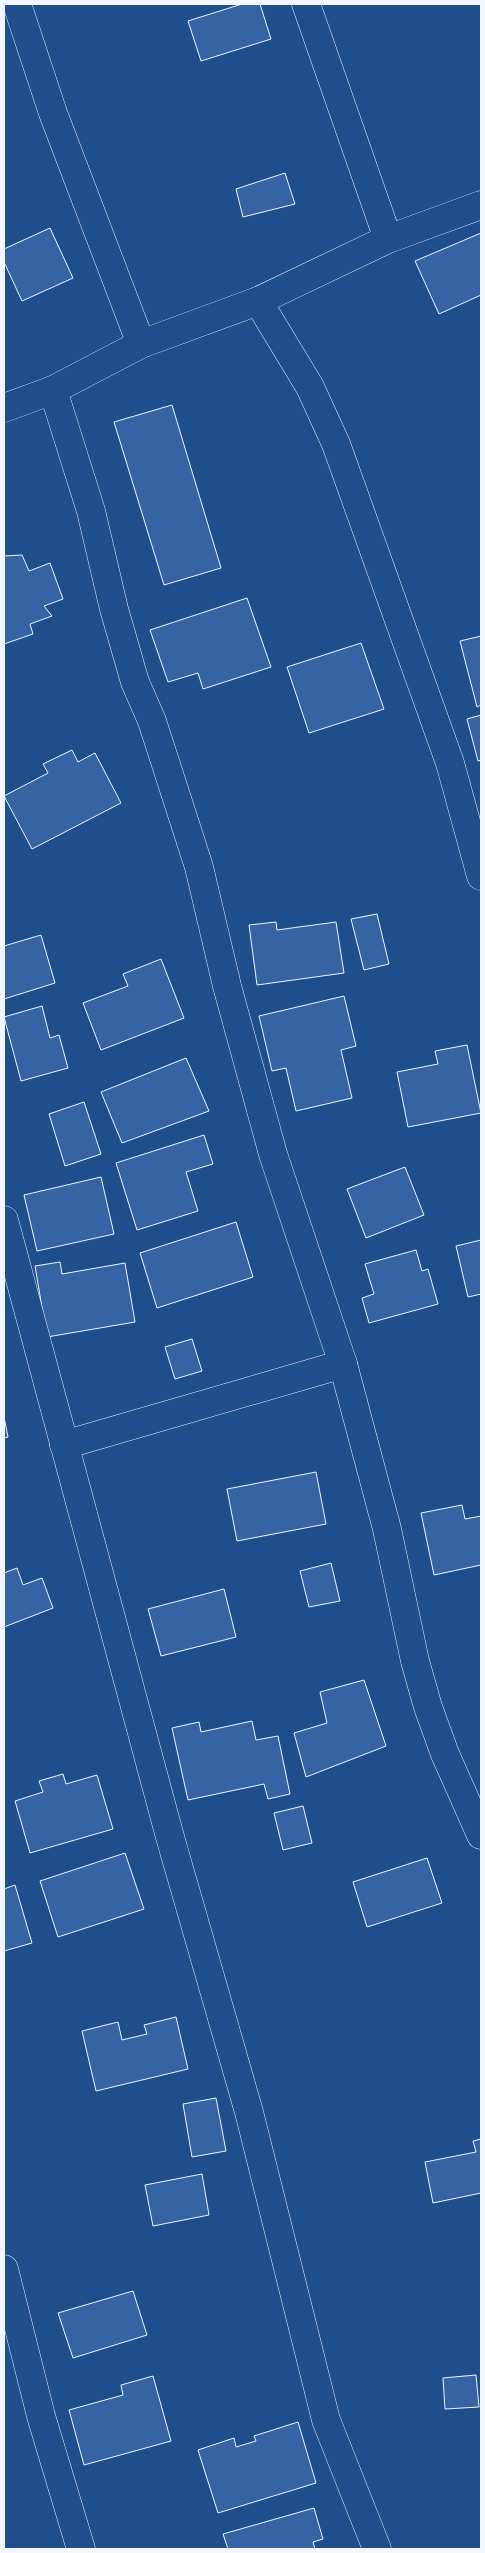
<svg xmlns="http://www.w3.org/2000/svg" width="485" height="2553" font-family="'DejaVu Sans',sans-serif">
  <rect width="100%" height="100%" fill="#1f4e8c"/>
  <!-- building -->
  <g fill="#3563a3" stroke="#f2f6ff">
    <path d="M242,4H260L271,39L201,61L188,21Z"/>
    <path d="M285,173L295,204L243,217L236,189Z"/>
    <path d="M50,228L73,278L22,301L4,262V249Z"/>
    <path d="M481,233V295L439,314L415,261Z"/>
    <path d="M172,405L221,568L164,585L114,422Z"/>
    <path d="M22,555L29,571L50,563L63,599L44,606L52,616L30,624L33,634L4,644V556Z"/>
    <path d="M247,598L271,667L203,689L198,673L168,682L150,630Z"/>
    <path d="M481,636V705L477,707L460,641Z"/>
    <path d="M361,643L384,709L309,733L287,667Z"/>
    <path d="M481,715V760L478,761L467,719Z"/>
    <path d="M72,750L78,762L95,753L121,803L32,849L4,796L48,773L43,764Z"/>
    <path d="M377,914L389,964L364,970L351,919Z"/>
    <path d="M276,922L277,930L336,922L344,973L257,985L249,925Z"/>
    <path d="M41,935L55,983L4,999V946Z"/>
    <path d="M161,959L184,1018L101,1050L83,1003L128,986L123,974Z"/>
    <path d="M344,996L356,1046L341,1050L352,1098L296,1111L286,1068L272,1071L259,1016Z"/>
    <path d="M42,1006L50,1038L59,1035L68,1068L21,1081L4,1017Z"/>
    <path d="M467,1045L481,1113L408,1127L397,1072L438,1064L435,1051Z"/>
    <path d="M186,1058L209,1111L122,1143L101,1092Z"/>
    <path d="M84,1102L101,1154L65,1166L49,1114Z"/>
    <path d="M204,1135L213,1164L186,1172L198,1211L137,1230L116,1163Z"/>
    <path d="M405,1167L424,1215L366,1238L347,1189Z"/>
    <path d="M101,1177L114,1234L37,1251L24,1195Z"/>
    <path d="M236,1222L253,1277L157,1308L140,1253Z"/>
    <path d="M481,1240V1294L468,1297L456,1246Z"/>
    <path d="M416,1250L422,1271L428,1269L438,1304L369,1323L362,1298L374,1294L365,1264Z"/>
    <path d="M60,1262L62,1274L125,1263L135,1322L47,1337L35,1266Z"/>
    <path d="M192,1339L202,1371L175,1379L165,1347Z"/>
    <path d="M4,1417L8,1437L4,1438Z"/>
    <path d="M316,1472L326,1524L237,1541L227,1489Z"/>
    <path d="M462,1505L465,1519L481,1516V1565L434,1575L421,1513Z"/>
    <path d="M331,1563L340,1601L309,1607L300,1571Z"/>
    <path d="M17,1568L23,1585L42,1578L53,1608L4,1627V1573Z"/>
    <path d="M224,1589L236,1637L161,1656L148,1609Z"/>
    <path d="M364,1680L386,1746L306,1777L294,1733L327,1723L320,1692Z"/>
    <path d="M252,1721L256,1740L278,1736L290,1794L268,1799L264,1784L188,1800L172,1728L199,1722L201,1732Z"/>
    <path d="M63,1774L66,1784L97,1775L113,1829L30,1853L15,1801L43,1792L39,1781Z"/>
    <path d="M303,1806L312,1843L283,1850L274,1813Z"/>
    <path d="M125,1853L144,1909L58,1937L40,1881Z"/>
    <path d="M427,1858L442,1903L367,1927L353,1882Z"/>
    <path d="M15,1885L32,1943L4,1951V1889Z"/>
    <path d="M176,2017L188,2069L96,2091L82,2031L118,2022L122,2040L147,2034L144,2025Z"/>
    <path d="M216,2098L226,2151L192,2157L183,2104Z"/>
    <path d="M481,2139V2193L433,2203L425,2162L476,2152L473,2141Z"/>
    <path d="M202,2174L209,2215L153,2226L145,2185Z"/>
    <path d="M133,2291L147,2335L73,2358L58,2313Z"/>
    <path d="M476,2375L479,2407L445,2409L443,2378Z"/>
    <path d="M153,2376L171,2441L84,2465L69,2410L123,2395L121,2385Z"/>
    <path d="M298,2422L316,2483L218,2513L198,2450L234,2438L236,2447L256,2441L254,2436Z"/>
    <path d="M314,2508L323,2539L313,2542L315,2549H228L223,2534Z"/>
  </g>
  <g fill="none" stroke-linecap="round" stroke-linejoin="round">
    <!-- minor casing -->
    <g stroke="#f2f6ff" stroke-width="29">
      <g id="minor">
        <path d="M17,4L53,113L141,344"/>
        <path d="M306,4L388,239"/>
        <path d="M258,301L310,387L336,444L450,763L481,876"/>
        <path d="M53,390L91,511L114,609L135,682L152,721L199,867L227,986L273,1154L343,1364L387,1529L415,1661L428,1707L445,1754L481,1835"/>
        <path d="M4,408L53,390L141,344L258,301L388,239L481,205"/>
        <path d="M4,1220L170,1837L249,2112L326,2420L377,2549"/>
        <path d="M64,1445L343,1364"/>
        <path d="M4,2269L41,2416L81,2549"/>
      </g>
    </g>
    <!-- minor -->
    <use href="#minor" stroke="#1f4e8c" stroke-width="28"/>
  </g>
  <!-- border -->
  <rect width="485" height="2553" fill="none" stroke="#f2f6ff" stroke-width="10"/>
</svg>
